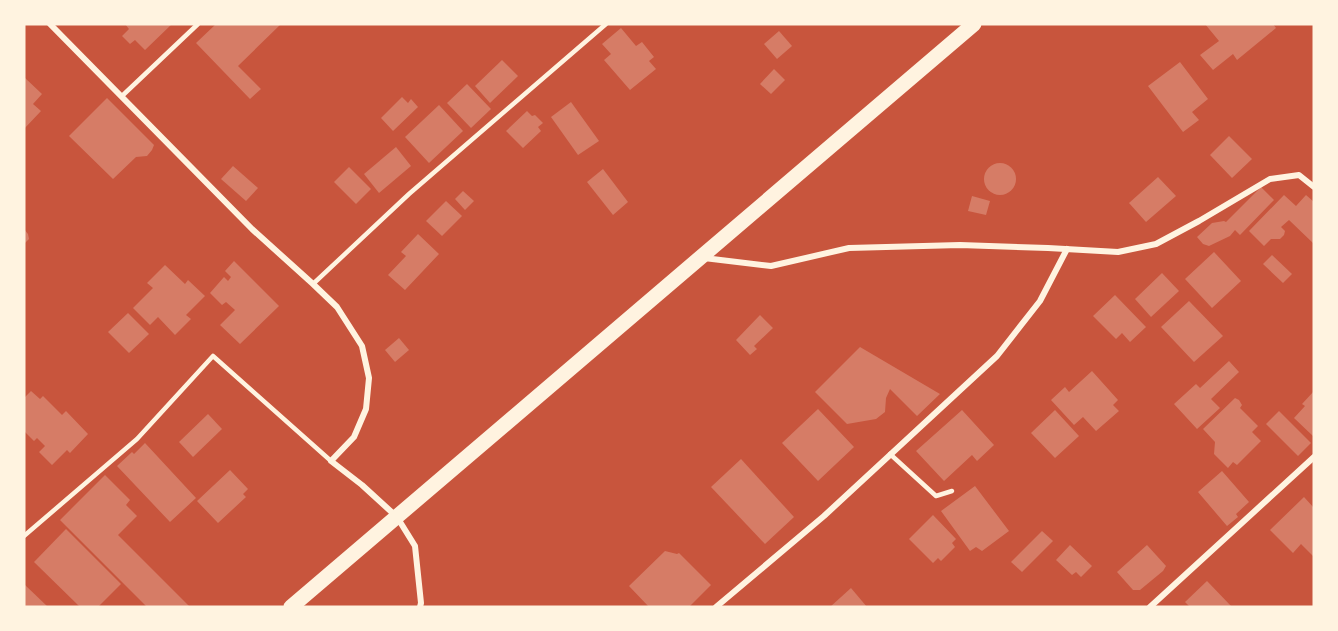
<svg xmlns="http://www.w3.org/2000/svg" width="1338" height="631" font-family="Ubuntu,sans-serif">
  <rect width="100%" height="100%" fill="#c8553d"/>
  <!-- building -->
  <g fill="#d67c66">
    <path d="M125,24H172L145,50L135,40L130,44L122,36L129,29Z"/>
    <path d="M216,24H281L238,66L261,89L250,99L196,43Z"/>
    <path d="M1205,24H1273L1276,28L1237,60L1233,54L1213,70L1200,55L1219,41Z"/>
    <path d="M621,28L636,46L642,42L654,57L649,61L656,69L630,90L604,60L611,54L602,44Z"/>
    <path d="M779,31L792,46L777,59L764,44Z"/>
    <path d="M502,60L518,76L490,103L475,86Z"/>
    <path d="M1180,62L1208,99L1192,112L1199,120L1183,132L1148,86Z"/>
    <path d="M774,69L785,80L771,94L760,84Z"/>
    <path d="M24,77L42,94L33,104L41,111L24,129Z"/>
    <path d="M467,84L491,109L471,128L447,103Z"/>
    <path d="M402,97L408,103L411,99L418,107L393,131L381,118Z"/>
    <path d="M107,98L154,145L152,150L147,156L136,157L113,179L69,136Z"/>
    <path d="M571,102L599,141L578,155L551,117Z"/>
    <path d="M439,105L463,131L429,163L405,137Z"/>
    <path d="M527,111L532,116L535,115L543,123L538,127L541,131L523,148L506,131Z"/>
    <path d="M1229,136L1252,159L1232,178L1210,155Z"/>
    <path d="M396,147L411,166L379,193L364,174Z"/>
    <circle cx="1000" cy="179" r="16"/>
    <path d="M233,166L258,188L246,201L221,179Z"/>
    <path d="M349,167L371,189L356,204L334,182Z"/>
    <path d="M603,169L628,202L613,215L587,182Z"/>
    <path d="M1158,177L1176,196L1146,222L1129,203Z"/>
    <path d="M1261,187L1274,200L1240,235L1235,230L1230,236L1209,246L1203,244L1197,237L1212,223L1224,221L1226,222Z"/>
    <path d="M463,191L474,201L465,210L455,199Z"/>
    <path d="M1284,195L1296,206L1306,195L1314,202V244L1289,220L1281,227L1285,231L1284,235L1280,239H1271L1264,246L1249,231Z"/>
    <path d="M972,196L990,201L986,215L968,211Z"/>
    <path d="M446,201L462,216L442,236L426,221Z"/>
    <path d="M24,229L28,234L29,239L24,244Z"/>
    <path d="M418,234L439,254L405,290L388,275L406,256L401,252Z"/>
    <path d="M1214,252L1241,281L1212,308L1185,279Z"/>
    <path d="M1272,255L1292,274L1283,283L1263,264Z"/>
    <path d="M234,261L279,306L240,344L220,325L235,310L226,302L222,305L210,293L224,277L228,281L231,277L225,271Z"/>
    <path d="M165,265L185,284L188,280L205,296L186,315L191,319L175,335L158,317L150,325L133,308L153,288L147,283Z"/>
    <path d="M1162,273L1179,291L1151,317L1135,299Z"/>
    <path d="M1115,295L1146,327L1130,342L1122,333L1116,339L1093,316Z"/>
    <path d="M1189,301L1223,336L1194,362L1161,327Z"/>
    <path d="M128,313L149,334L129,353L108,332Z"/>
    <path d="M760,315L773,328L754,346L757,349L750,355L736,340Z"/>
    <path d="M399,338L409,350L395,362L385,350Z"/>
    <path d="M860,347L940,394L917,416L890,389L886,398L885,412L876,419L847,424L815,392Z"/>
    <path d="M1229,361L1239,372L1211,399L1220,408L1197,429L1174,404L1196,384L1200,388Z"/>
    <path d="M1092,371L1118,400L1113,405L1119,411L1096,431L1083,417L1074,425L1051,400L1065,387L1069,392Z"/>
    <path d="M31,391L40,399L43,396L62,415L66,411L88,434L70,453L67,450L52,465L39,452L45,446L37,438L34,441L24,431V398Z"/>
    <path d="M1314,391V437L1294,418L1305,406L1302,404Z"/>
    <path d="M1235,398L1239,400L1242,405L1240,408L1258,426L1252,432L1261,441L1237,465L1233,462L1228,468L1214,454L1215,442L1203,429Z"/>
    <path d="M818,409L854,447L818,481L782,443Z"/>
    <path d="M962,410L994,445L977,461L972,455L944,481L916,451Z"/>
    <path d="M1055,410L1079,436L1055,458L1031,433Z"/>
    <path d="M1279,411L1311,443L1298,456L1266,424Z"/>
    <path d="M208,414L222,429L193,457L179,442Z"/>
    <path d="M145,443L196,498L170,522L117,466L132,452L134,454Z"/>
    <path d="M741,459L794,517L765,544L711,487Z"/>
    <path d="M230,470L248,489L243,494L246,497L218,523L197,501Z"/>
    <path d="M1222,471L1249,502L1236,514L1238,517L1227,526L1198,492Z"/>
    <path d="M105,475L130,500L126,505L137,516L118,535L190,607H147L60,520Z"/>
    <path d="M975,486L1009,531L982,551L976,547L970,551L941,511Z"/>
    <path d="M1304,497L1314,508V557L1301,544L1293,553L1270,530Z"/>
    <path d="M933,515L956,539L952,543L955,547L941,561L938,558L933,563L909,539Z"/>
    <path d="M66,529L121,584L98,607H80L34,562Z"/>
    <path d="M1042,531L1053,541L1022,572L1011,562Z"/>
    <path d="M1070,545L1092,566L1081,577L1076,572L1072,575L1056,560Z"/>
    <path d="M1147,545L1166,566L1163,571L1140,590H1133L1117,572Z"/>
    <path d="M665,551L677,554L679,553L711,585L689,607H649L629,586Z"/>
    <path d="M1207,581L1232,607H1190L1185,602Z"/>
    <path d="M24,584L48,607H24Z"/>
    <path d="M851,588L867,607H830Z"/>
  </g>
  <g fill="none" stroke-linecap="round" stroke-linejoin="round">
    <!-- service -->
    <g stroke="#fff3e0" stroke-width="4.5">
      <path d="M122,96L198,24"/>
      <path d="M313,284L409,194L606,24"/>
      <path d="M890,454L936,496L952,491"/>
      <path d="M24,536L137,439L213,356L331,461"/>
    </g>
    <!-- minor -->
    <g stroke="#fff3e0" stroke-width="6">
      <path d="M50,24L252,229L313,284L337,307L362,346L369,378L366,409L354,437L331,461L362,485L397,517L415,546L421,603L420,607"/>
      <path d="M704,258L771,266L849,248L960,245L1048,248L1118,252L1156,244L1199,221L1270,179L1299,175L1314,187"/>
      <path d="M716,607L824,516L997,356L1040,301L1067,249"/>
      <path d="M1150,607L1314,457"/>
    </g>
    <!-- primary -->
    <path stroke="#fff3e0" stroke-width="15" d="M291,607L974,24"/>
  </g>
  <!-- border -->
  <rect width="1338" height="631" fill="none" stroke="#fff3e0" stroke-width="51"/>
</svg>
